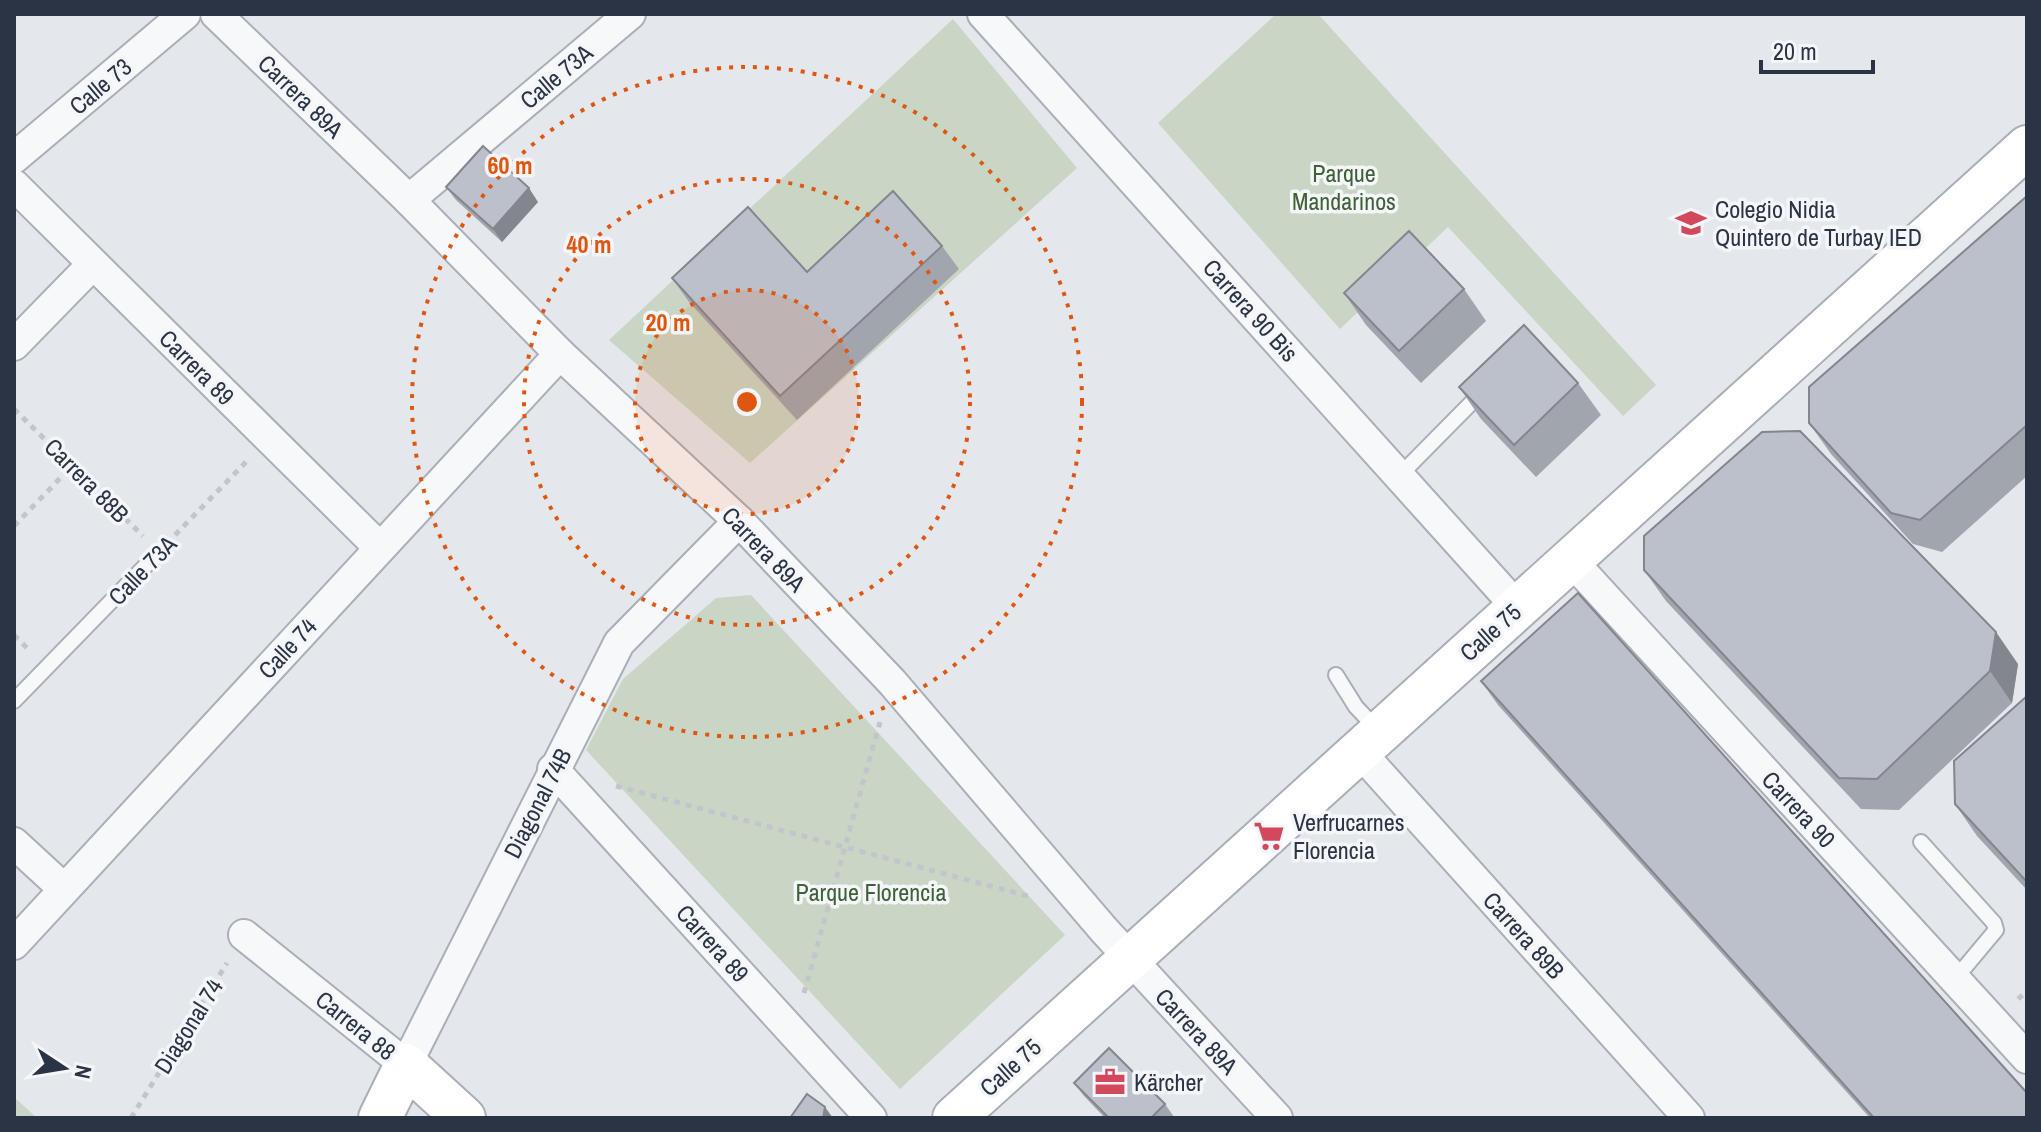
<svg xmlns="http://www.w3.org/2000/svg" width="2041" height="1132" font-family="'Archivo Narrow',sans-serif">
  <rect width="100%" height="100%" fill="#e4e7ec"/>
  <!-- green -->
  <g fill="#c9d6c5">
    <path d="M1276,14H1318L1656,385L1623,416L1448,227L1340,329L1158,123Z"/>
    <path d="M953,19L1077,168L750,463L609,340Z"/>
    <path d="M751,595L1065,935L900,1089L586,750L623,679L716,598Z"/>
    <path d="M14,1097L37,1118H14Z"/>
  </g>
  <g fill="none" stroke-linecap="round" stroke-linejoin="round">
    <!-- lane casing -->
    <g stroke="#a9aeb7" stroke-width="18">
      <g id="lane">
        <path d="M1400,475L1484,390"/>
        <path d="M1336,675L1356,707L1377,729"/>
        <path d="M14,701L159,552"/>
        <path d="M1921,842L1994,923L1996,930L1955,979"/>
      </g>
    </g>
    <!-- street casing -->
    <g stroke="#a9aeb7" stroke-width="34">
      <g id="street">
        <path d="M216,14L409,200L560,354L739,521L892,682L1104,930L1277,1118"/>
        <path d="M983,14L1517,607"/>
        <path d="M14,158L185,14"/>
        <path d="M14,185L380,548"/>
        <path d="M409,200L630,14"/>
        <path d="M14,345L93,264"/>
        <path d="M1570,559L2027,1058"/>
        <path d="M1359,751L1689,1118"/>
        <path d="M553,769L871,1118"/>
        <path d="M14,843L64,889"/>
        <path d="M244,935L406,1065L619,643L739,521"/>
        <path d="M14,944L560,354"/>
      </g>
    </g>
    <!-- secondary casing -->
    <g stroke="#a9aeb7" stroke-width="46">
      <g id="secondary">
        <path d="M380,1118L406,1065L464,1118"/>
        <path d="M954,1118L2027,147"/>
      </g>
    </g>
    <!-- path -->
    <g stroke="#c2c5cb" stroke-width="5" stroke-dasharray="6 6" stroke-linecap="butt">
      <path d="M14,409L143,536"/>
      <path d="M14,526L72,466"/>
      <path d="M175,535L246,462"/>
      <path d="M14,635L29,650"/>
      <path d="M616,786L1028,896"/>
      <path d="M804,993L880,722"/>
      <path d="M2018,999L2027,991"/>
      <path d="M131,1118L227,963"/>
    </g>
    <!-- lane -->
    <use href="#lane" stroke="#f7f8fa" stroke-width="14"/>
    <!-- street -->
    <use href="#street" stroke="#f7f8fa" stroke-width="30"/>
    <!-- secondary -->
    <use href="#secondary" stroke="#fff" stroke-width="42"/>
  </g>
  <!-- wall -->
  <g fill="#a1a5ae">
    <path d="M446,187L538,202L502,242L456,200Z"/>
    <path d="M2027,196V476L1942,552L1913,544L1831,454L1809,423Z"/>
    <path d="M942,246L959,269L797,420L689,302L672,278L807,272Z"/>
    <path d="M1464,289L1486,321L1421,383L1366,325L1344,293Z"/>
    <path d="M1578,383L1601,415L1536,477L1481,419L1459,387Z"/>
    <path d="M1644,570L2018,664L2012,703L1899,810L1861,809L1666,601Z"/>
    <path d="M1481,681L2027,1118H1870L1498,705Z"/>
    <path d="M2027,696V890L1977,836L1955,804Z"/>
    <path d="M1074,1083L1165,1104L1174,1117L1173,1118H1105L1084,1096Z"/>
  </g>
  <!-- shaded-wall -->
  <g fill="#83868d">
    <path d="M529,188L538,202L502,242L493,229Z"/>
    <path d="M1996,632L2018,664L2012,703L1990,671Z"/>
    <path d="M825,1107L833,1118H823Z"/>
  </g>
  <!-- building -->
  <g fill="#bbc0ca" stroke="#83868d" stroke-width="2">
    <path d="M483,146L529,188L493,229L446,187Z"/>
    <path d="M893,191L942,246L780,396L672,278L748,207L807,272Z"/>
    <path d="M2027,196V425L1920,520L1891,513L1809,423V387Z"/>
    <path d="M1409,231L1464,289L1399,351L1344,293Z"/>
    <path d="M1524,325L1578,383L1514,445L1459,387Z"/>
    <path d="M1800,431L1996,632L1990,671L1877,779L1839,778L1644,570V536L1762,432Z"/>
    <path d="M1578,593L2027,1093V1118H1874L1481,681Z"/>
    <path d="M2027,696V882L1955,804L1954,761Z"/>
    <path d="M1109,1048L1165,1104L1151,1118H1109L1074,1083Z"/>
    <path d="M807,1094L825,1107L823,1118H790Z"/>
  </g>
  <!-- distance rings -->
  <circle cx="747" cy="402" r="112" fill="#df570f" fill-opacity=".12"/>
  <g fill="none" stroke="#df570f" stroke-width="4" stroke-dasharray="4 8">
    <circle cx="747" cy="402" r="112"/>
    <circle cx="747" cy="402" r="223"/>
    <circle cx="747" cy="402" r="335"/>
  </g>
  <!-- icons -->
  <defs>
    <g id="school-bare" transform="scale(2.4)"><path d="M0-5L7-2L0 1L-7-2ZM-4 1L0 2.5L4 1V4Q0 6-4 4Z" fill="#d1495b" stroke="#f4f6f9" stroke-width="2.5" paint-order="stroke"/></g>
    <g id="supermarket-bare" transform="scale(2.4)"><path d="M-6-5.5h2.5l.6 2H6L4.5 2H-2.5L-4.4-4H-6ZM-1.5 3.2a1.3 1.3 0 1 0 .1 0ZM3 3.2a1.3 1.3 0 1 0 .1 0Z" fill="#d1495b" stroke="#f4f6f9" stroke-width="2.5" paint-order="stroke"/></g>
    <g id="office-bare" transform="scale(2.4)"><path d="M-6-3h4V-5.5h4V-3h4V5H-6ZM-1-4.5V-3h2v-1.5ZM-6 0V1H6V0Z" fill="#d1495b" stroke="#f4f6f9" stroke-width="2.5" paint-order="stroke"/></g>
  </defs>
  <g fill-rule="evenodd">
    <use href="#school-bare" x="1691" y="223"/>
    <use href="#supermarket-bare" x="1269" y="836"/>
    <use href="#office-bare" x="1110" y="1082"/>
  </g>
  <g text-anchor="middle" dominant-baseline="central" stroke-width="7" stroke-linejoin="round" paint-order="stroke">
    <!-- street labels -->
    <g font-size="24" fill="#2b3445" stroke="#f4f6f9">
      <text transform="translate(556 76) rotate(-40)">Calle 73A</text>
      <text transform="translate(100 86) rotate(-40)">Calle 73</text>
      <text transform="translate(301 96) rotate(44)">Carrera 89A</text>
      <text transform="translate(1251 310) rotate(48)">Carrera 90 Bis</text>
      <text transform="translate(197 367) rotate(45)">Carrera 89</text>
      <text transform="translate(87 480) rotate(45)">Carrera 88B</text>
      <text transform="translate(764 549) rotate(46)">Carrera 89A</text>
      <text transform="translate(142 570) rotate(-46)">Calle 73A</text>
      <text transform="translate(1490 632) rotate(-42)">Calle 75</text>
      <text transform="translate(287 648) rotate(-47)">Calle 74</text>
      <text transform="translate(537 803) rotate(-63)">Diagonal 74B</text>
      <text transform="translate(1799 809) rotate(47)">Carrera 90</text>
      <text transform="translate(1524 935) rotate(48)">Carrera 89B</text>
      <text transform="translate(713 943) rotate(48)">Carrera 89</text>
      <text transform="translate(356 1025) rotate(39)">Carrera 88</text>
      <text transform="translate(188 1026) rotate(-58)">Diagonal 74</text>
      <text transform="translate(1197 1031) rotate(47)">Carrera 89A</text>
      <text transform="translate(1010 1067) rotate(-42)">Calle 75</text>
    </g>
    <!-- park labels -->
    <g font-size="24" fill="#3f6138" stroke="#f4f6f9">
      <text x="1344" y="173">Parque<tspan x="1344" dy="28">Mandarinos</tspan></text>
      <text x="871" y="892">Parque Florencia</text>
    </g>
    <!-- poi labels -->
    <g font-size="24" fill="#2b3445" stroke="#f4f6f9" text-anchor="start">
      <text x="1715" y="209">Colegio Nidia<tspan x="1715" dy="28">Quintero de Turbay IED</tspan></text>
      <text x="1293" y="822">Verfrucarnes<tspan x="1293" dy="28">Florencia</tspan></text>
      <text x="1134" y="1082">Kärcher</text>
    </g>
  </g>
  <circle cx="747" cy="402" r="12" fill="#df570f" stroke="#f4f6f9" stroke-width="4"/>
  <g font-size="24" text-anchor="middle" font-weight="bold" fill="#df570f" stroke="#f4f6f9" stroke-width="7" stroke-linejoin="round" paint-order="stroke">
    <text x="510" y="174">60 m</text>
    <text x="589" y="253">40 m</text>
    <text x="668" y="331">20 m</text>
  </g>
  <!-- border -->
  <rect width="2041" height="1132" fill="none" stroke="#2b3445" stroke-width="32"/>
  <!-- north arrow -->
  <g transform="translate(64 1068) rotate(102)" stroke="#f4f6f9" stroke-width="6" paint-order="stroke">
  <path d="M0-6L14 30L0 20L-14 30Z" fill="#2b3445"/>
  <text y="-12" font-size="22" font-weight="bold" text-anchor="middle" fill="#2b3445">N</text>
  </g>
  <!-- scale -->
  <path d="M1761 60v12h112v-12" fill="none" stroke="#2b3445" stroke-width="4"/>
  <text x="1773" y="60" font-size="24" fill="#2b3445" stroke="#f4f6f9" stroke-width="6" paint-order="stroke">20 m</text>
</svg>
